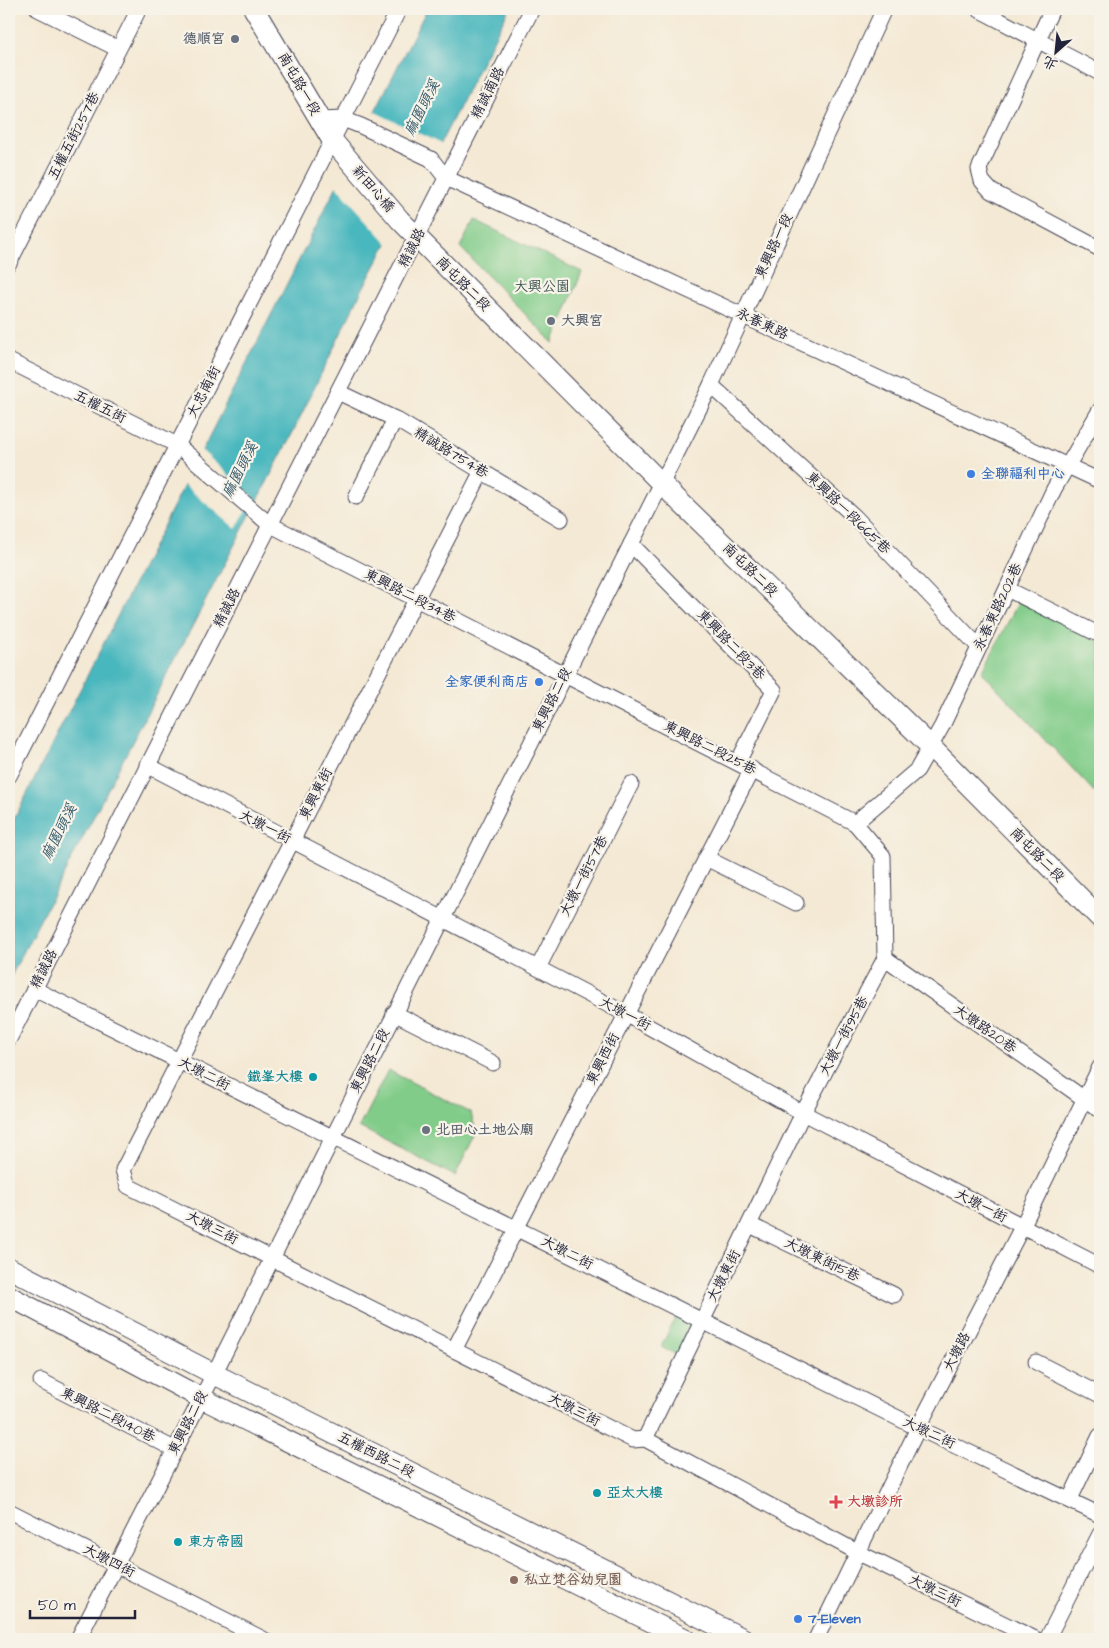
<svg xmlns="http://www.w3.org/2000/svg" width="1109" height="1648" font-family="'Architects Daughter','LXGW WenKai TC',sans-serif">
  <rect width="100%" height="100%" fill="#f7f3e8"/>
  <filter id="ink" filterUnits="userSpaceOnUse"><feTurbulence type="fractalNoise" baseFrequency=".02" numOctaves="2"/><feDisplacementMap in="SourceGraphic" scale="10" xChannelSelector="R" yChannelSelector="G"/><feConvolveMatrix kernelMatrix="1 2 1 2 8 2 1 2 1" color-interpolation-filters="sRGB"/></filter>
  <filter id="wash" filterUnits="userSpaceOnUse"><feTurbulence type="fractalNoise" baseFrequency=".0096" numOctaves="4" result="noise"/><feDisplacementMap in="SourceGraphic" scale="20" xChannelSelector="R" yChannelSelector="G"/><feGaussianBlur stdDeviation="1.12" result="paint"/><feColorMatrix in="noise" values="0 0 0 0 0 0 0 0 0 0 0 0 0 0 0 0 0 1.4 0 .05"/><feComposite in="paint" operator="in"/></filter>
  <g filter="url(#wash)">
    <rect width="100%" height="100%" fill="#f4e9d4"/>
    <!-- green -->
    <g fill="#81cc89" stroke="#527762">
      <path d="M474,220L582,272L553,343L460,247Z"/>
      <path d="M1019,601L1100,642V798L982,672Z"/>
      <path d="M388,1070L471,1113L476,1133L455,1176L359,1127Z"/>
      <path d="M679,1311L699,1321L681,1357L661,1347Z"/>
    </g>
    <!-- water -->
    <path fill="#48b7be" stroke="#356c7c" d="M427,9H509L433,158L361,292L293,432L9,980V829Z"/>
    <!-- pier -->
    <g fill="#f4e9d4">
      <path d="M371,110L443,145L389,245L334,184Z"/>
      <path d="M200,449L253,497L236,529L182,483Z"/>
    </g>
  </g>
  <g filter="url(#ink)">
    <g fill="none" stroke-linecap="round" stroke-linejoin="round">
      <!-- minor casing -->
      <g stroke="#424052" stroke-width="17">
        <g id="minor">
          <path d="M38,9L118,49"/>
          <path d="M978,9L1100,73"/>
          <path d="M1052,9L979,169L982,181L991,191L1100,249"/>
          <path d="M320,120L343,119L361,126L431,159L446,178L1100,481"/>
          <path d="M9,263L139,9"/>
          <path d="M9,361L177,445L269,524L855,823"/>
          <path d="M711,385L855,517L979,647"/>
          <path d="M338,392L395,419L561,519"/>
          <path d="M482,471L123,1170L128,1186L633,1440L645,1439L859,1553L1035,1639"/>
          <path d="M356,497L395,419"/>
          <path d="M631,544L774,690L738,762"/>
          <path d="M1007,589L1100,635"/>
          <path d="M147,765L626,1014L803,1113L1100,1266"/>
          <path d="M9,776L399,9"/>
          <path d="M706,858L796,903"/>
          <path d="M885,958L1100,1110"/>
          <path d="M538,968L631,784"/>
          <path d="M34,989L918,1428L1100,1515"/>
          <path d="M394,1013L493,1063"/>
          <path d="M9,1039L532,9"/>
          <path d="M750,1225L894,1295"/>
          <path d="M454,1350L752,769"/>
          <path d="M1036,1362L1100,1395"/>
          <path d="M41,1381L174,1449"/>
          <path d="M645,1439L803,1113L885,958L883,856L855,823L917,770L942,726L1054,489L1100,410"/>
          <path d="M1070,1499L1100,1436"/>
          <path d="M9,1511L263,1639"/>
          <path d="M78,1639L214,1374L711,385L884,9"/>
          <path d="M816,1639L918,1428L1022,1227L1100,1067"/>
          <path d="M1047,1639L1100,1534"/>
        </g>
      </g>
      <!-- major casing -->
      <g stroke="#424052" stroke-width="22">
        <g id="major">
          <path d="M254,9L332,140L400,220L678,500L918,734L1100,918"/>
          <path d="M9,1268L214,1374L744,1639"/>
          <path d="M9,1296L201,1398L686,1639"/>
        </g>
      </g>
      <!-- minor -->
      <use href="#minor" stroke="#fff" stroke-width="15"/>
      <!-- major -->
      <use href="#major" stroke="#fff" stroke-width="20"/>
    </g>
  </g>
  <!-- markers -->
  <g fill="#6b7280" stroke="#f7f3e8" stroke-width="2">
    <circle cx="235" cy="39" r="5"/>
    <circle cx="551" cy="321" r="5"/>
    <circle cx="426" cy="1130" r="5"/>
  </g>
  <g fill="#3f7fe0" stroke="#f7f3e8" stroke-width="2">
    <circle cx="971" cy="474" r="5"/>
    <circle cx="539" cy="682" r="5"/>
    <circle cx="798" cy="1619" r="5"/>
  </g>
  <g fill="#0f9aa8" stroke="#f7f3e8" stroke-width="2">
    <circle cx="313" cy="1077" r="5"/>
    <circle cx="597" cy="1493" r="5"/>
    <circle cx="178" cy="1542" r="5"/>
  </g>
  <path fill="#e0444e" stroke="#f7f3e8" stroke-width="2" d="M833.5 1494.5h5v5h5v5h-5v5h-5v-5h-5v-5h5z"/>
  <circle fill="#8d6e63" stroke="#f7f3e8" stroke-width="2" cx="514" cy="1580" r="5"/>
  <g text-anchor="middle" dominant-baseline="central" stroke-width="4.5" stroke-linejoin="round" paint-order="stroke">
    <!-- worship labels -->
    <g font-size="14" font-weight="bold" fill="#5b616d" stroke="#f7f3e8" text-anchor="start">
      <text x="225" y="39" text-anchor="end">德順宮</text>
      <text x="561" y="321">大興宮</text>
      <text x="436" y="1130">北田心土地公廟</text>
    </g>
    <!-- street labels -->
    <g font-size="14" fill="#22223b" stroke="#f7f3e8">
      <text transform="translate(299 84) rotate(60)">南屯路一段</text>
      <text transform="translate(488 93) rotate(-63)">精誠南路</text>
      <text transform="translate(74 136) rotate(-63)">五權五街257巷</text>
      <text transform="translate(373 189) rotate(49)">新田心橋</text>
      <text transform="translate(774 246) rotate(-65)">東興路一段</text>
      <text transform="translate(412 248) rotate(-63)">精誠路</text>
      <text transform="translate(463 284) rotate(45)">南屯路二段</text>
      <text transform="translate(762 324) rotate(25)">永春東路</text>
      <text transform="translate(204 392) rotate(-63)">大忠南街</text>
      <text transform="translate(100 407) rotate(26)">五權五街</text>
      <text transform="translate(451 453) rotate(31)">精誠路754巷</text>
      <text transform="translate(848 513) rotate(44)">東興路一段665巷</text>
      <text transform="translate(750 570) rotate(44)">南屯路二段</text>
      <text transform="translate(410 596) rotate(27)">東興路二段34巷</text>
      <text transform="translate(998 607) rotate(-65)">永春東路202巷</text>
      <text transform="translate(227 608) rotate(-63)">精誠路</text>
      <text transform="translate(731 645) rotate(46)">東興路二段3巷</text>
      <text transform="translate(552 700) rotate(-63)">東興路二段</text>
      <text transform="translate(710 748) rotate(27)">東興路二段25巷</text>
      <text transform="translate(316 794) rotate(-63)">東興東街</text>
      <text transform="translate(265 827) rotate(27)">大墩一街</text>
      <text transform="translate(1037 855) rotate(45)">南屯路二段</text>
      <text transform="translate(584 876) rotate(-63)">大墩一街57巷</text>
      <text transform="translate(44 969) rotate(-63)">精誠路</text>
      <text transform="translate(625 1014) rotate(28)">大墩一街</text>
      <text transform="translate(985 1029) rotate(35)">大墩路20巷</text>
      <text transform="translate(844 1036) rotate(-62)">大墩一街95巷</text>
      <text transform="translate(603 1059) rotate(-63)">東興西街</text>
      <text transform="translate(370 1061) rotate(-63)">東興路二段</text>
      <text transform="translate(204 1074) rotate(27)">大墩二街</text>
      <text transform="translate(981 1206) rotate(27)">大墩一街</text>
      <text transform="translate(212 1228) rotate(27)">大墩三街</text>
      <text transform="translate(567 1253) rotate(27)">大墩二街</text>
      <text transform="translate(822 1260) rotate(26)">大墩東街15巷</text>
      <text transform="translate(724 1276) rotate(-63)">大墩東街</text>
      <text transform="translate(957 1352) rotate(-63)">大墩路</text>
      <text transform="translate(574 1410) rotate(27)">大墩三街</text>
      <text transform="translate(108 1415) rotate(27)">東興路二段140巷</text>
      <text transform="translate(188 1423) rotate(-63)">東興路二段</text>
      <text transform="translate(929 1433) rotate(25)">大墩二街</text>
      <text transform="translate(376 1455) rotate(27)">五權西路二段</text>
      <text transform="translate(109 1561) rotate(27)">大墩四街</text>
      <text transform="translate(935 1591) rotate(26)">大墩三街</text>
    </g>
    <!-- park labels -->
    <g font-size="14" fill="#3e5552" stroke="#f7f3e8">
      <text x="542" y="287">大興公園</text>
    </g>
    <!-- shop labels -->
    <g font-size="14" font-weight="bold" fill="#366cbe" stroke="#f7f3e8" text-anchor="start">
      <text x="981" y="474">全聯福利中心</text>
      <text x="529" y="682" text-anchor="end">全家便利商店</text>
      <text x="808" y="1619">7-Eleven</text>
    </g>
    <!-- culture labels -->
    <g font-size="14" font-weight="bold" fill="#0d838f" stroke="#f7f3e8" text-anchor="start">
      <text x="303" y="1077" text-anchor="end">鐵峯大樓</text>
      <text x="607" y="1493">亞太大樓</text>
      <text x="188" y="1542">東方帝國</text>
    </g>
    <!-- health labels -->
    <g font-size="14" font-weight="bold" fill="#be3a42" stroke="#f7f3e8" text-anchor="start">
      <text x="847" y="1502">大墩診所</text>
    </g>
    <!-- education labels -->
    <g font-size="14" font-weight="bold" fill="#785e54" stroke="#f7f3e8" text-anchor="start">
      <text x="524" y="1580">私立梵谷幼兒園</text>
    </g>
    <!-- water labels -->
    <g font-size="15" font-style="italic" fill="#2f5669" stroke="#f7f3e8">
      <text transform="translate(422 108) rotate(-63)">麻園頭溪</text>
      <text transform="translate(240 470) rotate(-63)">麻園頭溪</text>
      <text transform="translate(59 832) rotate(-63)">麻園頭溪</text>
    </g>
  </g>
  <!-- margin -->
  <rect width="1109" height="1648" fill="none" stroke="#f7f3e8" stroke-width="30"/>
  <!-- north arrow -->
  <g transform="translate(1056 52) rotate(207)" stroke="#f7f3e8" stroke-width="4" paint-order="stroke">
  <path d="M0-4L9 19L0 12L-9 19Z" fill="#22223b"/>
  <text y="-8" font-size="14" font-weight="bold" text-anchor="middle" fill="#22223b">北</text>
  </g>
  <!-- scale -->
  <path d="M30 1610v8h105v-8" fill="none" stroke="#22223b" stroke-width="2.5"/>
  <text x="38" y="1610" font-size="15" fill="#22223b" stroke="#f7f3e8" stroke-width="4" paint-order="stroke">50 m</text>
</svg>
